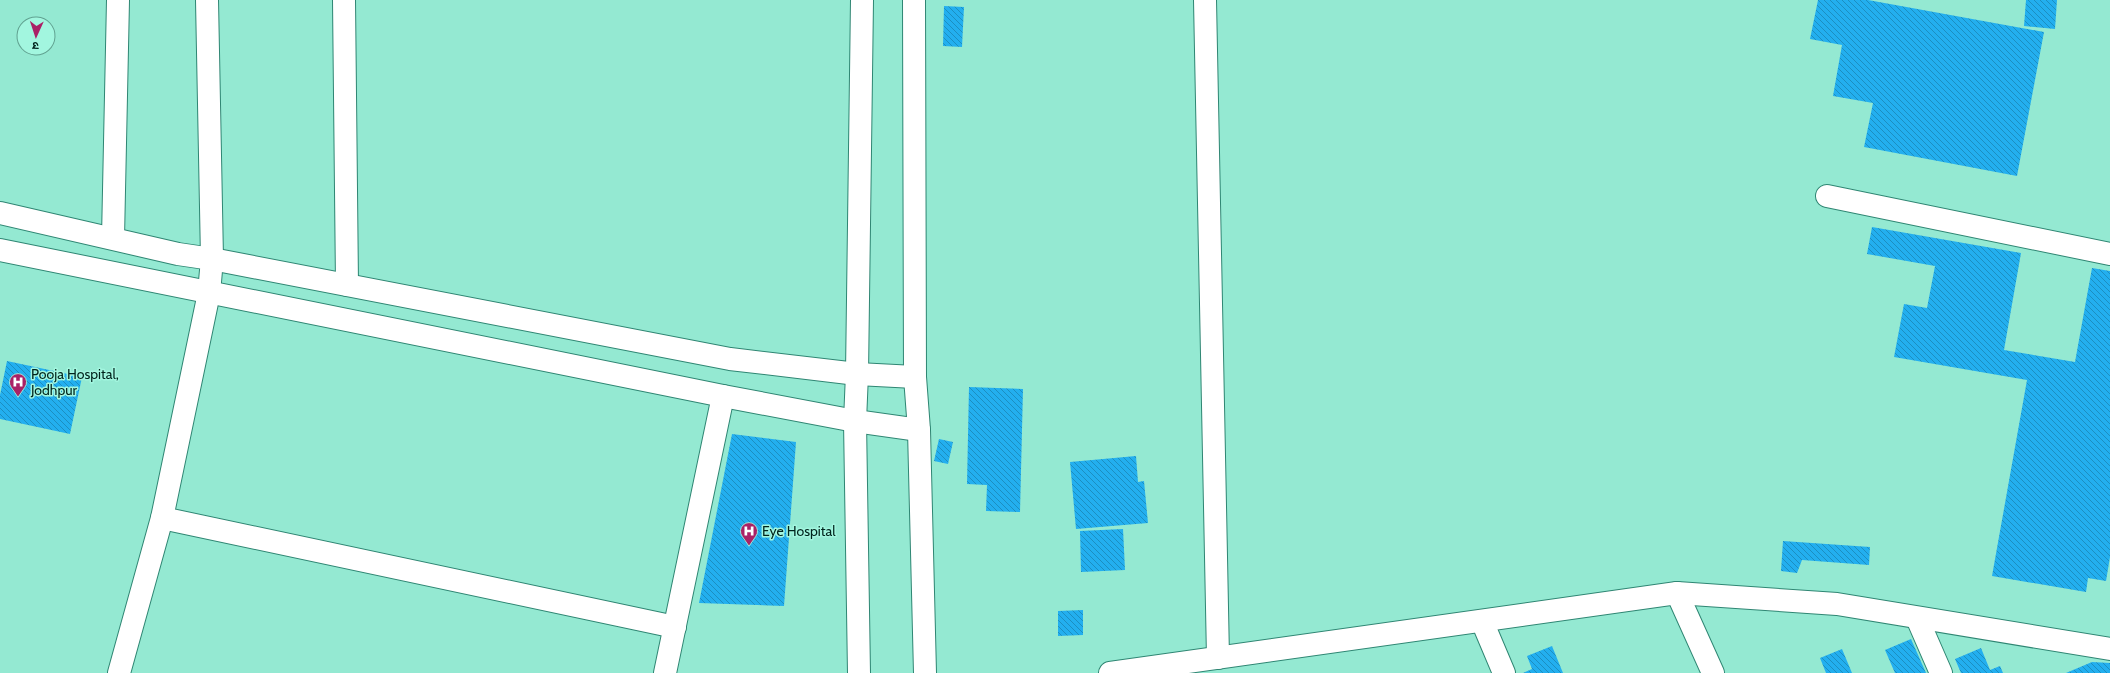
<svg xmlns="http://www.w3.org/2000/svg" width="2110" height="673" font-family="Cabin,'Noto Sans Devanagari',sans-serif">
  <defs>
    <pattern id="building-back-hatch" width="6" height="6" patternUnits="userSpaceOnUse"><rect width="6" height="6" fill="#23afef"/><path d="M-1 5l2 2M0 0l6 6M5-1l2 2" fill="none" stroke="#1c8ec1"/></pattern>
  </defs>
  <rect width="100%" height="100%" fill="#94e9d2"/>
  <!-- building -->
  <g fill="url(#building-back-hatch)">
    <path d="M1818,0H1868L2044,32L2017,176L1864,147L1873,103L1833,96L1842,45L1810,39Z"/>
    <path d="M2026,0H2057L2055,29L2024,26Z"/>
    <path d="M944,6L964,7L962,47L943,46Z"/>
    <path d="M1872,227L2021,253L2004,350L2075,362L2092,268L2110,271V557L2106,581L2088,578L2086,592L1992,576L2027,380L1894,357L1904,304L1927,308L1935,266L1867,254Z"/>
    <path d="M7,361L82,377L70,434L0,419V395Z"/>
    <path d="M969,387L1023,389L1020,512L986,511L987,485L967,484Z"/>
    <path d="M732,434L796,442L784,606L699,603Z"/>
    <path d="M939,439L953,442L948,464L934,461Z"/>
    <path d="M1136,456L1138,482L1144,481L1148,523L1076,529L1070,462Z"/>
    <path d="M1123,529L1125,570L1081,572L1080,531Z"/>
    <path d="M1783,541L1870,547L1869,565L1802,560L1797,573L1781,571Z"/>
    <path d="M1083,610V635L1058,636V611Z"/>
    <path d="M1911,639L1926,673H1895L1885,650Z"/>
    <path d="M1552,646L1563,673H1523L1532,669L1527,656Z"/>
    <path d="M1981,648L1990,670L2000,666L2003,673H1961L1955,659Z"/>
    <path d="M1842,649L1852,673H1826L1820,658Z"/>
    <path d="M2092,662L2110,663V673H2066Z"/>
  </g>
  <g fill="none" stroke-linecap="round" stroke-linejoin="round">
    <!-- minor casing -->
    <g stroke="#2f8673" stroke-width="24">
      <g id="minor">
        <path d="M344,0L347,285"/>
        <path d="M1205,0L1218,658"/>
        <path d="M1827,196L2110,254"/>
        <path d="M0,213L178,254L212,259L730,359L857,374L915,377"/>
        <path d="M113,238L118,0"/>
        <path d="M0,250L723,396L855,421L919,430"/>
        <path d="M162,518L675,627"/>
        <path d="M1677,593L1713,673"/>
        <path d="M1917,618L1941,673"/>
        <path d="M1482,621L1504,673"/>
        <path d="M119,673L162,518L209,293L212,259L207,0"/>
        <path d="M665,673L723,396"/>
        <path d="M1110,673L1677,593L1837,604L2110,649"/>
      </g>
    </g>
    <!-- major casing -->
    <g stroke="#2f8673" stroke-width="24">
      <g id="major">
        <path d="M914,0L915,377L919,430L925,673"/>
        <path d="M859,673L855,421L857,374L862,0"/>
      </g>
    </g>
    <!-- minor -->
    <use href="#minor" stroke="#fff" stroke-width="22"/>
    <!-- major -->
    <use href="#major" stroke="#fff" stroke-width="22"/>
  </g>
  <!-- icons -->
  <defs>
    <g id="hospital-pin" transform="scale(0.9)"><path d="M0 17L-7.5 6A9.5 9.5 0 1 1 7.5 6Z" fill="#aa2166" stroke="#a2f6df"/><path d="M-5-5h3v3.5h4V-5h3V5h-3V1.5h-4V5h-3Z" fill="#fff"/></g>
  </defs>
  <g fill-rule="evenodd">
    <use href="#hospital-pin" x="18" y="382"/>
    <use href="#hospital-pin" x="749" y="531"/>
  </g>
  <g text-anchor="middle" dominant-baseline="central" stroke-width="3" stroke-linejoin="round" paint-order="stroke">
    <!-- poi labels -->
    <g font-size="14" fill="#00231c" stroke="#a2f6df" text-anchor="start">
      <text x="31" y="374">Pooja Hospital,<tspan x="31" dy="16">Jodhpur</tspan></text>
      <text x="762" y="531">Eye Hospital</text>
    </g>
  </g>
  <!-- north arrow -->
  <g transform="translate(36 36) rotate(183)"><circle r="19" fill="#a2f6df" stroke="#61a291"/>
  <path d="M0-3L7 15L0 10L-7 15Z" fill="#aa2166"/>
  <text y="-6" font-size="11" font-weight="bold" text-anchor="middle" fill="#00231c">उ</text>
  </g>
</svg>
